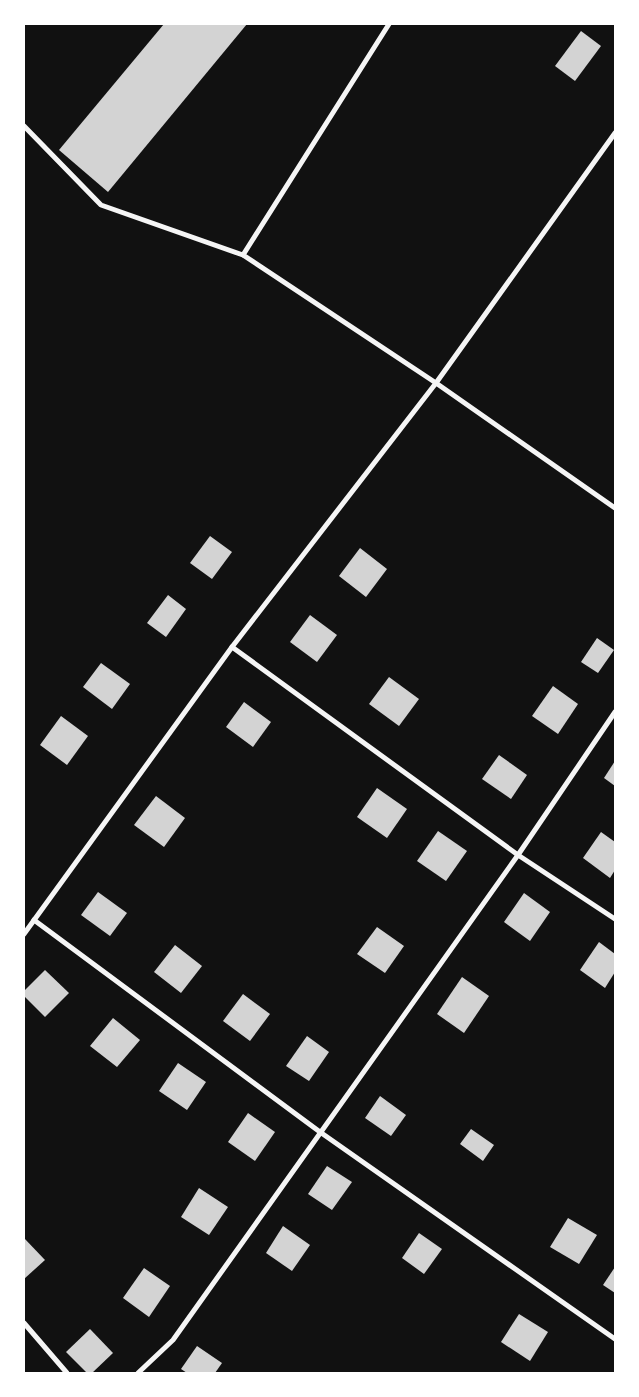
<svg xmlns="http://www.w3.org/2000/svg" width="639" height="1397" font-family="Helvetica,sans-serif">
  <rect width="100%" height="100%" fill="#111"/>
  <!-- building -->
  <g fill="#d3d3d3">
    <path d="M164,24H247L108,192L59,150Z"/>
    <path d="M581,31L601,46L575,81L555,66Z"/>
    <path d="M210,536L232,552L212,579L190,563Z"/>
    <path d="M360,548L387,569L366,597L339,576Z"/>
    <path d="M168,595L186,609L166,637L147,623Z"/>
    <path d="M310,615L337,635L317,662L290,642Z"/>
    <path d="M597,638L614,650L598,673L581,662Z"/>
    <path d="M101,663L130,684L112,709L83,687Z"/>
    <path d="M389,677L419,699L399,726L369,704Z"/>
    <path d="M553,686L578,704L558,734L532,716Z"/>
    <path d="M244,702L271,722L253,747L226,727Z"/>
    <path d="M61,716L88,736L67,765L40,745Z"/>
    <path d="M499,755L527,775L511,799L482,779Z"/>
    <path d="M615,761V786L604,778Z"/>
    <path d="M377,788L407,809L387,838L357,817Z"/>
    <path d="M156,796L185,818L164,847L134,825Z"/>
    <path d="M438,831L467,851L446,881L417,861Z"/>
    <path d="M601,832L615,842V870L610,878L583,858Z"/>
    <path d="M98,892L127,913L110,936L81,915Z"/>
    <path d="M524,893L550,912L530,941L504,922Z"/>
    <path d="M377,927L404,946L385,973L357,954Z"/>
    <path d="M599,942L615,954V972L605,988L580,970Z"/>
    <path d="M175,945L202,966L181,993L154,972Z"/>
    <path d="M45,970L69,993L45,1017L24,996V991Z"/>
    <path d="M462,977L489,996L464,1033L437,1014Z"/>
    <path d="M243,994L270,1014L250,1041L223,1021Z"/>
    <path d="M113,1018L140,1040L117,1067L90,1046Z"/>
    <path d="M307,1036L329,1052L309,1081L286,1066Z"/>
    <path d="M178,1063L206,1082L187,1110L159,1091Z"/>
    <path d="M380,1096L406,1115L391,1136L365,1118Z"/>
    <path d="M248,1113L275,1132L255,1161L228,1142Z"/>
    <path d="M471,1129L494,1145L483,1161L460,1144Z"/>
    <path d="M327,1166L352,1182L332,1210L308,1194Z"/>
    <path d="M199,1188L228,1207L209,1235L181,1217Z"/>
    <path d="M568,1218L597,1235L579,1264L550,1247Z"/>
    <path d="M283,1226L310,1245L292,1271L266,1253Z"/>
    <path d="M419,1233L442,1249L424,1274L402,1258Z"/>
    <path d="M24,1238L45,1260L24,1279Z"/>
    <path d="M615,1267V1293L603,1285Z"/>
    <path d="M144,1268L170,1286L149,1317L123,1298Z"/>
    <path d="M519,1314L548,1332L530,1361L501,1342Z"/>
    <path d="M90,1329L113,1353L92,1373H87L66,1352Z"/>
    <path d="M197,1346L222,1363L215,1373H187L181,1369Z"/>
  </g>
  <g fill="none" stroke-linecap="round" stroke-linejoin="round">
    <!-- minor -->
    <g stroke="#f5f5f5" stroke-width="5">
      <path d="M389,24L243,255L436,383L615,508"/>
      <path d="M24,126L101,205L243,255"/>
      <path d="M232,647L518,855L615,919"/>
      <path d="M34,920L320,1132L615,1339"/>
      <path d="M24,934L232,647L436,383L615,133"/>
      <path d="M24,1323L67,1373"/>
      <path d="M138,1373L173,1340L518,855L615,712"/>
    </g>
  </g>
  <!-- border -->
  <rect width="639" height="1397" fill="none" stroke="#ffffff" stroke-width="50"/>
</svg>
